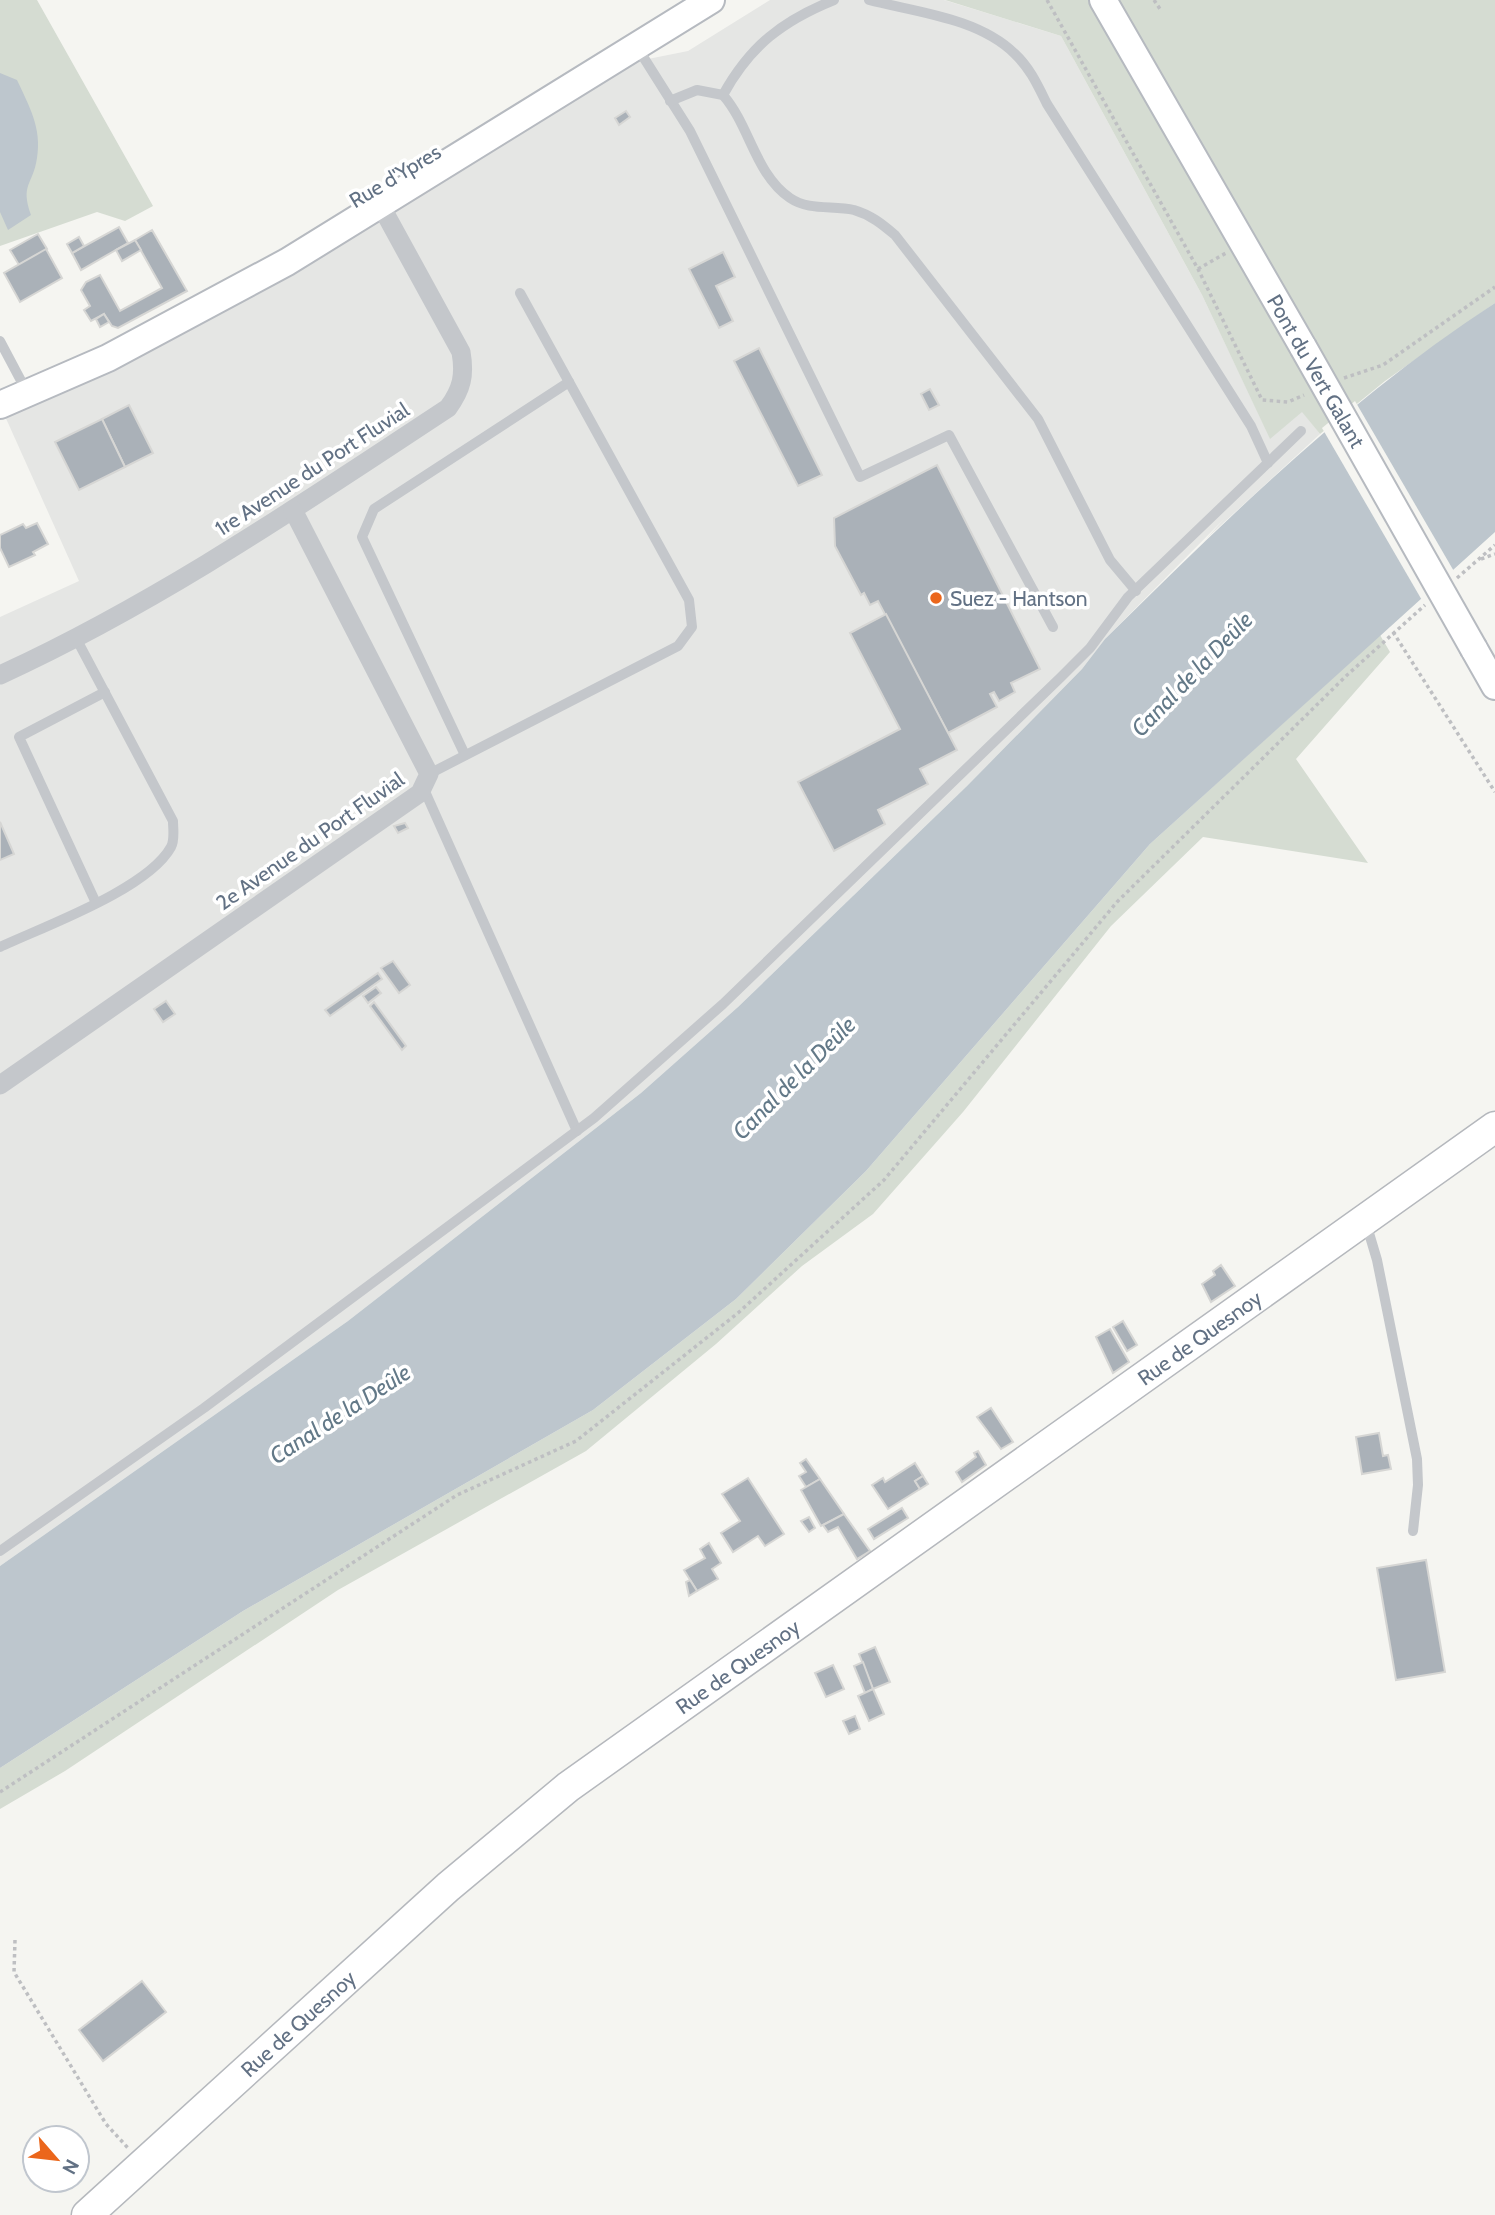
<svg xmlns="http://www.w3.org/2000/svg" width="1495" height="2215" font-family="Cabin,sans-serif">
  <rect width="100%" height="100%" fill="#f5f5f1"/>
  <!-- built -->
  <path fill="#e5e6e4" d="M770,0H944L1061,36L1202,295L1270,438L1302,411L1320,434L1206,539L1224,519L1105,639L1082,669L967,786L738,1007L641,1093L348,1321L0,1566V617L79,581L4,414L637,56L643,60L688,51Z"/>
  <!-- green -->
  <g fill="#d5dcd2">
    <path d="M0,0H37L153,206L125,221L97,212L0,246Z"/>
    <path d="M945,0H1495V303L1385,381L1320,434L1302,412L1270,439L1202,295L1061,36Z"/>
    <path d="M1380,635L1390,652L1296,759L1368,863L1203,837L1111,926L963,1112L873,1214L802,1266L716,1344L586,1451L338,1590L65,1771L0,1809V1768L243,1611L593,1410L736,1299L866,1171L1150,844Z"/>
  </g>
  <!-- water -->
  <g fill="#bdc6cd">
    <path d="M0,73L17,80C29,106 42,128 37,158C33,185 20,184 31,215L8,230L0,212Z"/>
    <path d="M1495,303V532L1150,844L866,1171L736,1299L593,1410L243,1611L0,1768V1566L348,1321L641,1093L738,1007L967,786L1082,669L1105,639C1228,518 1349,398 1495,303Z"/>
  </g>
  <!-- pier -->
  <path fill="#f5f5f1" d="M1355,401L1455,573L1423,602L1322,428Z"/>
  <!-- building -->
  <g fill="#aab1b8" stroke="#d6d6d4" stroke-width="2">
    <path d="M626,111L630,117L619,125L615,118Z"/>
    <path d="M119,227L128,243L81,270L72,253Z"/>
    <path d="M152,230L187,291L118,328L112,326L104,314L91,321L84,310L90,306L81,290L86,282L100,275L120,311L162,288L135,240Z"/>
    <path d="M38,234L47,249L19,265L10,250Z"/>
    <path d="M79,237L84,246L72,253L67,244Z"/>
    <path d="M135,240L141,250L122,261L116,250Z"/>
    <path d="M46,249L62,278L20,302L4,273Z"/>
    <path d="M723,252L735,277L716,286L733,321L719,328L689,269Z"/>
    <path d="M104,314L109,322L100,327L96,319Z"/>
    <path d="M759,348L822,475L798,486L734,361Z"/>
    <path d="M930,389L939,405L929,410L921,394Z"/>
    <path d="M129,405L153,453L125,467L102,419Z"/>
    <path d="M102,419L125,467L79,490L55,442Z"/>
    <path d="M937,465L1040,669L1011,683L1015,692L999,701L994,692L990,694L997,707L948,733L878,601L870,605L864,593L861,595L835,546L834,518Z"/>
    <path d="M37,523L48,544L33,552L35,555L9,567L0,548V535L23,524L26,528Z"/>
    <path d="M886,614L957,750L920,769L928,784L878,810L885,824L834,851L798,782L900,729L850,633Z"/>
    <path d="M0,822L14,854L0,860Z"/>
    <path d="M405,823L408,828L398,833L394,826Z"/>
    <path d="M393,961L410,985L399,993L381,968Z"/>
    <path d="M378,973L382,979L330,1016L325,1010Z"/>
    <path d="M376,987L381,993L368,1003L363,996Z"/>
    <path d="M166,1001L175,1014L163,1022L154,1009Z"/>
    <path d="M374,1002L406,1046L402,1050L370,1006Z"/>
    <path d="M1221,1265L1235,1286L1211,1302L1202,1284L1215,1275L1213,1271Z"/>
    <path d="M1123,1321L1137,1345L1127,1351L1113,1327Z"/>
    <path d="M1110,1329L1129,1362L1113,1373L1096,1337Z"/>
    <path d="M991,1408L1013,1442L1001,1449L977,1417Z"/>
    <path d="M1379,1433L1383,1456L1388,1455L1391,1469L1362,1474L1356,1437Z"/>
    <path d="M978,1451L986,1465L962,1482L956,1472L976,1457L974,1453Z"/>
    <path d="M806,1459L820,1479L806,1487L799,1476L806,1472L800,1463Z"/>
    <path d="M915,1463L923,1476L915,1481L920,1489L888,1509L872,1485L883,1478L885,1482Z"/>
    <path d="M923,1476L928,1484L920,1489L915,1481Z"/>
    <path d="M748,1478L784,1534L765,1546L758,1536L733,1552L721,1533L740,1521L722,1494Z"/>
    <path d="M820,1479L844,1514L821,1526L801,1490Z"/>
    <path d="M902,1508L908,1518L874,1539L868,1529Z"/>
    <path d="M844,1514L870,1551L857,1559L838,1527L828,1532L823,1525Z"/>
    <path d="M809,1517L815,1528L809,1532L801,1521Z"/>
    <path d="M709,1543L721,1563L712,1569L718,1579L697,1591L684,1570L705,1558L700,1549Z"/>
    <path d="M1426,1560L1445,1672L1396,1680L1377,1568Z"/>
    <path d="M690,1580L697,1591L689,1596L686,1582Z"/>
    <path d="M875,1647L890,1682L873,1689L859,1654Z"/>
    <path d="M863,1662L873,1689L865,1693L854,1666Z"/>
    <path d="M833,1665L844,1689L826,1697L815,1673Z"/>
    <path d="M873,1689L884,1714L869,1721L858,1696Z"/>
    <path d="M855,1716L860,1729L849,1734L843,1721Z"/>
    <path d="M142,1981L166,2012L103,2061L79,2030Z"/>
  </g>
  <g fill="none" stroke-linecap="round" stroke-linejoin="round">
    <!-- secondary casing -->
    <g stroke="#b6bac0" stroke-width="30">
      <g id="secondary">
        <path d="M1103,0L1303,347"/>
        <path d="M0,405L108,358L287,262L711,0"/>
        <path d="M1474,649L1495,686"/>
      </g>
    </g>
    <!-- primary casing -->
    <g stroke="#b5b8bd" stroke-width="33">
      <g id="primary">
        <path id="s1" d="M87,2215L448,1887L568,1787L1495,1127"/>
      </g>
    </g>
    <!-- path -->
    <g stroke="#bebfc2" stroke-width="3.5" stroke-dasharray="3.5 3.5" stroke-linecap="butt">
      <path d="M1047,0L1198,269L1262,400L1288,402L1304,395"/>
      <path d="M1154,0L1160,9"/>
      <path d="M1198,269L1226,253"/>
      <path d="M1344,378L1383,365L1495,287"/>
      <path d="M1481,559L1495,554"/>
      <path d="M1457,578L1495,545"/>
      <path d="M1393,632L1495,792"/>
      <path d="M0,1792L457,1495L576,1441L738,1313L884,1180L1117,902L1346,676L1425,605"/>
      <path d="M15,1940L14,1972L106,2124L128,2148"/>
    </g>
    <!-- service -->
    <g stroke="#c4c7cb" stroke-width="10">
      <path d="M869,0C916,12 979,18 1015,54C1030,68 1038,86 1047,104L1251,426L1268,463"/>
      <path d="M637,47L690,131L860,477L949,435L1053,627"/>
      <path d="M723,95C750,46 782,21 834,0"/>
      <path d="M670,101L697,90L723,95C750,126 755,174 790,198C809,211 833,205 854,210C871,215 882,224 895,235L1038,419L1110,560L1136,591"/>
      <path d="M0,341L27,392"/>
      <path d="M465,755L362,537L374,509L569,382"/>
      <path d="M429,774L678,646L692,627L689,600L520,293"/>
      <path d="M423,787L577,1131"/>
      <path d="M96,903L19,737L105,692"/>
      <path d="M0,947C45,926 148,889 171,847C175,840 173,829 173,821L77,640"/>
      <path d="M1366,1223L1377,1260L1417,1459L1418,1485L1413,1531"/>
      <path d="M0,1551L204,1408L594,1118L723,1004L1060,678L1090,648L1128,597L1301,431"/>
    </g>
    <!-- minor -->
    <g stroke="#c4c7cb" stroke-width="19">
      <path d="M0,675C159,602 302,504 448,408C462,389 465,375 461,352L381,206"/>
      <path d="M0,1085L420,793L429,774L293,510"/>
    </g>
    <!-- secondary -->
    <use href="#secondary" stroke="#fff" stroke-width="26"/>
    <!-- primary -->
    <use href="#primary" stroke="#fff" stroke-width="30"/>
    <!-- secondary-bridge casing -->
    <g stroke="#b6bac0" stroke-width="30" stroke-linecap="butt">
      <path id="secondary-bridge" d="M1303,347L1474,649"/>
    </g>
    <!-- secondary-bridge -->
    <use href="#secondary-bridge" stroke="#fff" stroke-width="26"/>
  </g>
  <!-- markers -->
  <circle fill="#eb661b" stroke="#fff" stroke-width="2.5" cx="936" cy="598" r="7"/>
  <g text-anchor="middle" dominant-baseline="central" stroke-width="7" stroke-linejoin="round" paint-order="stroke">
    <!-- street labels -->
    <g font-size="21" fill="#627184" stroke="#fff">
      <text transform="translate(395 176) rotate(-31)">Rue d'Ypres</text>
      <text transform="translate(1316 371) rotate(60)">Pont du Vert Galant</text>
      <text transform="translate(312 469) rotate(-33)">1re Avenue du Port Fluvial</text>
      <text transform="translate(310 841) rotate(-35)">2e Avenue du Port Fluvial</text>
      <text stroke="none"><textPath href="#s1" startOffset="1419">Rue de Quesnoy</textPath></text>
      <text stroke="none"><textPath href="#s1" startOffset="852">Rue de Quesnoy</textPath></text>
      <text stroke="none"><textPath href="#s1" startOffset="285">Rue de Quesnoy</textPath></text>
    </g>
    <!-- poi labels -->
    <g font-size="21" fill="#627184" stroke="#fff" text-anchor="start">
      <text x="950" y="598">Suez - Hantson</text>
    </g>
    <!-- water labels -->
    <g font-size="23" font-style="italic" fill="#637988" stroke="#fff">
      <text transform="translate(1192 674) rotate(-46)">Canal de la Deûle</text>
      <text transform="translate(794 1078) rotate(-45)">Canal de la Deûle</text>
      <text transform="translate(340 1414) rotate(-33)">Canal de la Deûle</text>
    </g>
  </g>
  <!-- north arrow -->
  <g transform="translate(56 2159) rotate(118)"><circle r="33" fill="#ffffff" stroke="#c0c6ce" stroke-width="2"/>
  <path d="M0-5L12 26L0 18L-12 26Z" fill="#eb661b"/>
  <text y="-10" font-size="19" font-weight="bold" text-anchor="middle" fill="#627184">N</text>
  </g>
</svg>
